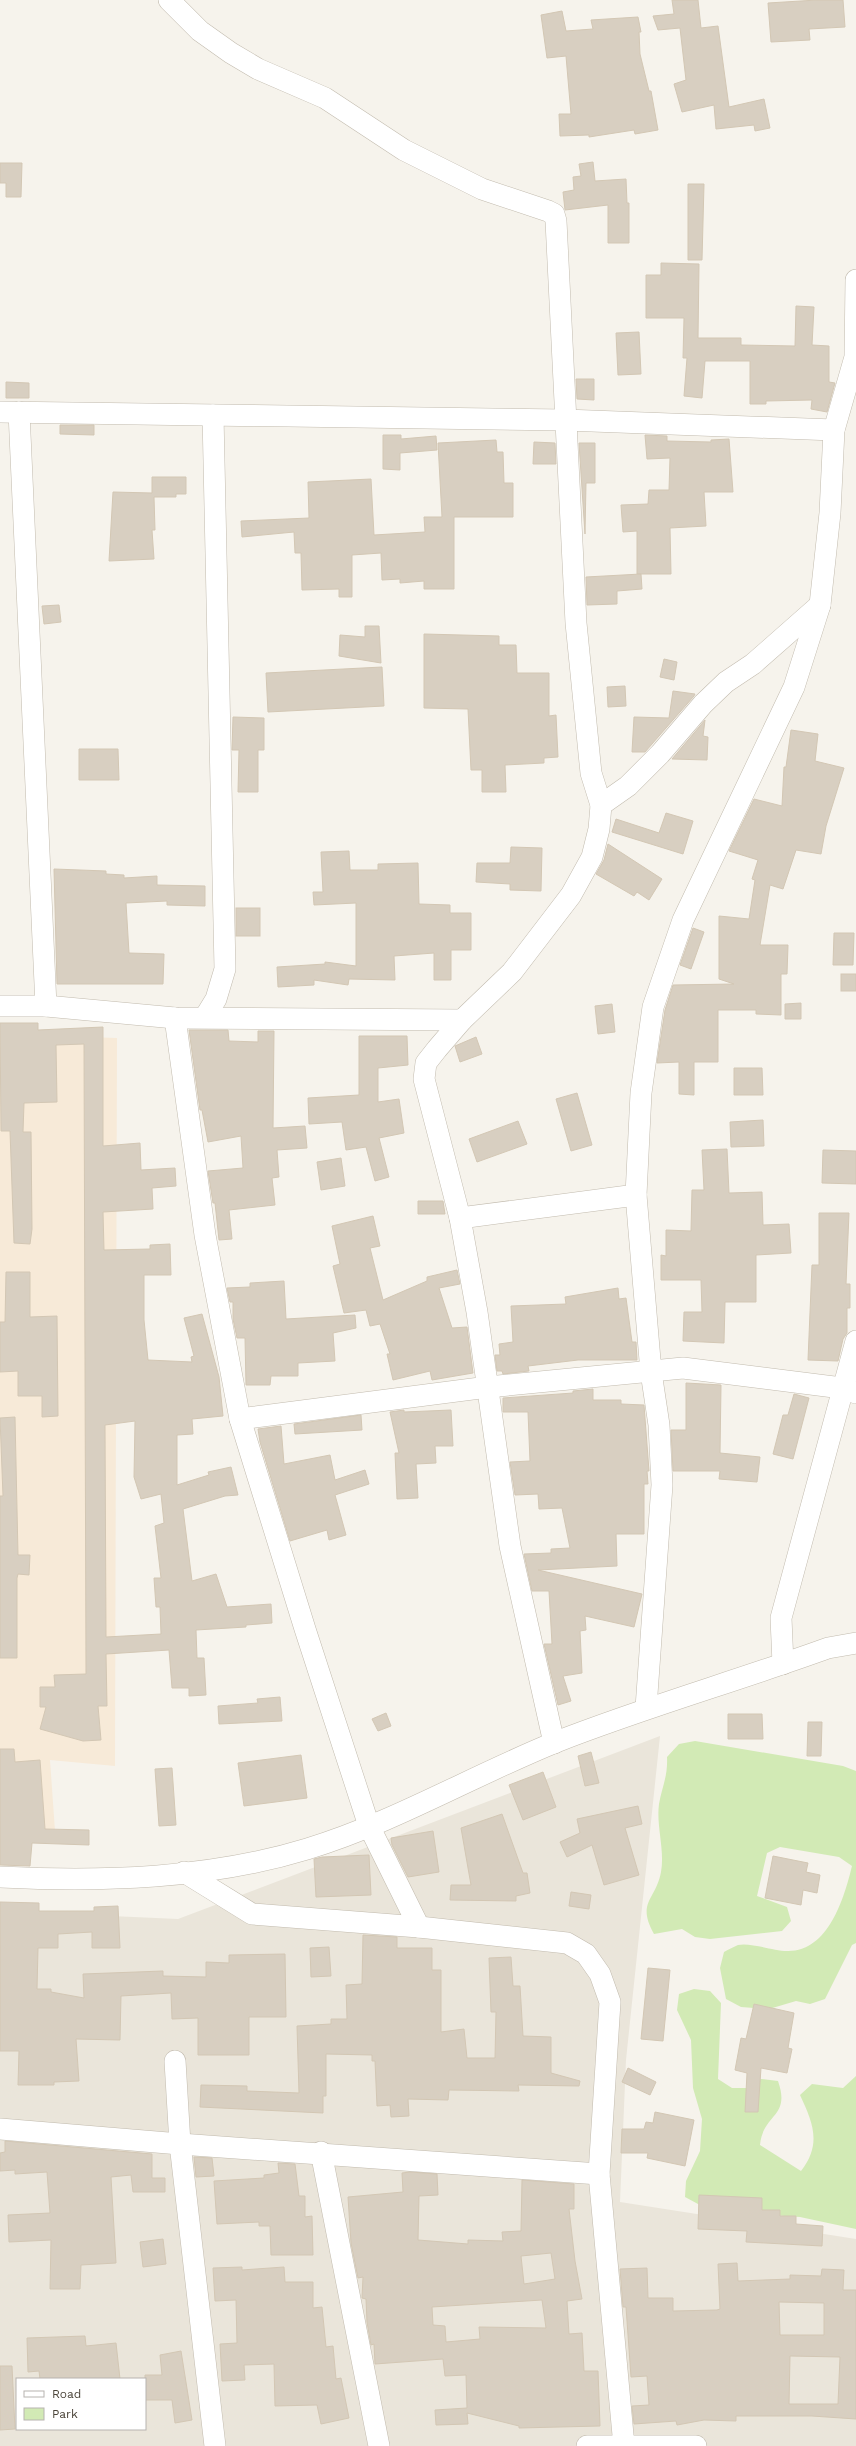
<svg xmlns="http://www.w3.org/2000/svg" width="856" height="2446" font-family="'Work Sans',sans-serif">
  <rect width="100%" height="100%" fill="#f6f3ec"/>
  <!-- residential -->
  <path fill="#eae5da" fill-rule="evenodd" d="M660,1736L626,2060L620,2202L856,2239V2446H0V1911L178,1919ZM17,2379H145V2429H17Z"/>
  <!-- commercial -->
  <path fill="#f7ead8" d="M0,1034L117,1038L115,1766L50,1760L55,1831L0,1830Z"/>
  <!-- green -->
  <g fill="#d2eab5">
    <path d="M695,1741L843,1766L856,1771V1943L852,1945L825,1999L810,2004L796,2001L769,2009L741,2007L726,1999L720,1968L724,1952C728,1950 733,1947 738,1945C750,1942 773,1951 787,1951C828,1952 844,1899 852,1866L839,1857L780,1847L767,1853L757,1896L787,1907L791,1921L782,1931L710,1939L695,1937L682,1929L654,1934C636,1902 656,1900 661,1872C665,1850 656,1826 659,1804C662,1787 668,1776 667,1757L679,1744Z"/>
    <path d="M694,1989L710,1991L721,2003L718,2079L732,2088H747L761,2079L778,2081C791,2118 763,2113 760,2145L801,2171C822,2144 813,2123 800,2095L812,2084L843,2088L856,2076V2229L800,2217L711,2211L685,2197L686,2181L700,2151L702,2119L693,2088L691,2040L677,2010L679,1994Z"/>
  </g>
  <!-- building -->
  <g fill="#d8cfc1" stroke="#d3c7b4" fill-rule="evenodd">
    <path d="M672,0H698L701,28L718,26L729,107L764,99L770,128L755,131L754,125L716,129L714,105L682,112L674,84L686,80L680,28L658,30L653,16L674,14Z"/>
    <path d="M817,0H843L845,27L809,29L810,40L771,42L768,3Z"/>
    <path d="M562,11L566,31L593,29L591,20L638,17L641,32H639L640,54L649,91H651L658,130L635,134L634,130L589,137V135L560,136L559,114H571L566,56L547,58L541,15Z"/>
    <path d="M593,162L595,181L626,179L627,203H629V243H608V205L565,210L563,192L574,190L573,177L581,176L579,164Z"/>
    <path d="M0,163H22L21,197H6V183H0Z"/>
    <path d="M688,184H704L702,260H688Z"/>
    <path d="M661,263L699,264L698,338H741V345L795,346L796,306L814,307L812,345L829,346V382L835,383L827,412L811,409L812,400L766,401V404H750V361H705L702,398L684,396L687,358H683L684,318H646V275H661Z"/>
    <path d="M639,332L641,374L618,375L616,333Z"/>
    <path d="M576,379H594V400L577,399Z"/>
    <path d="M6,382L29,383V398H6Z"/>
    <path d="M60,425H94V435L60,434Z"/>
    <path d="M383,435H401V439L436,436L437,450L400,453V470L383,469Z"/>
    <path d="M645,435L667,436V441L711,442V440L729,439L733,492H704L706,526L670,528L671,574H637V531L623,532L621,505L648,504L649,490H669L670,458L647,459Z"/>
    <path d="M496,440L497,452H503L504,483H513V517H454V589H424V581L400,583V579L382,580L381,553L352,555V597H339V589L302,590L301,553H295L294,532L242,537L241,521L309,518L308,482L371,479L374,535L425,532L424,517H442L438,443Z"/>
    <path d="M534,442L555,443L556,464H533Z"/>
    <path d="M579,443H595V483H586L585,534Z"/>
    <path d="M152,477H186V494H176V497H154L155,530H152L154,559L109,561L113,492L152,493Z"/>
    <path d="M641,574L642,589L617,591V604L587,605L586,577Z"/>
    <path d="M59,605L61,622L44,624L42,606Z"/>
    <path d="M365,626H379L381,663L339,656L340,635L365,637Z"/>
    <path d="M424,634L499,636V645H516L517,673H549V716L556,715L558,757L544,758V763L505,765L506,792H482V770H471L468,709L424,708Z"/>
    <path d="M664,659L677,662L674,680L660,677Z"/>
    <path d="M382,667L384,706L268,712L266,673Z"/>
    <path d="M625,686L626,706L608,707L607,687Z"/>
    <path d="M673,691L695,694L694,696L645,752H632L634,717L669,718Z"/>
    <path d="M233,717L264,718V750H258V792H238L239,750H232Z"/>
    <path d="M705,720L703,736L708,737L707,760L672,759Z"/>
    <path d="M791,730L818,734L815,761L844,768L826,826L821,854L796,850L783,889L770,885L760,945H788L787,974H781V1015L756,1014V1010H718V1062H694V1095L679,1094V1062L657,1063L665,1010L673,985L734,984L719,979V916L749,919L755,880L752,879L758,860L729,851L754,799L782,806L784,767H786Z"/>
    <path d="M79,749H118L119,780H79Z"/>
    <path d="M666,813L693,821L683,854L612,832L616,819L659,833Z"/>
    <path d="M608,844L662,879L649,900L637,892L634,896L596,874L604,860Z"/>
    <path d="M511,847L542,848L541,891L510,890V884L476,882L477,863H510Z"/>
    <path d="M349,851L350,870H378V864L418,863L419,904L450,905V913H471V950H451V980H434V953L394,956L395,980L349,979L348,985L314,980V985L278,987L277,967L325,964V962L356,966V903L314,905L313,892H323L321,852Z"/>
    <path d="M54,869L106,871V874L124,875V878L157,876V885L205,886V906L167,905V901L126,903L129,953L164,954L163,984H57Z"/>
    <rect x="236" y="908" width="24" height="28"/>
    <path d="M693,928L704,932L691,969L680,965Z"/>
    <path d="M834,933H854L853,965H833Z"/>
    <rect x="841" y="974" width="15" height="17"/>
    <path d="M801,1003V1019H785V1004Z"/>
    <path d="M612,1004L615,1032L598,1034L595,1006Z"/>
    <path d="M0,1023H38V1030L103,1027V1146L140,1143L141,1170L175,1168L176,1186L152,1188L153,1209L103,1212L104,1250L150,1249V1245L170,1244L171,1275H144V1320L148,1360L192,1362L191,1357L194,1356L184,1318L202,1314L219,1377L223,1416L192,1419L193,1434L177,1435V1485L209,1475L208,1472L231,1467L238,1495L225,1496L183,1509L192,1581L216,1574L227,1607L271,1604L272,1623L246,1625V1627L196,1630L197,1658H204L206,1695L189,1696V1688H172L169,1650L106,1654L107,1706H98L101,1740L83,1741L40,1729L46,1707H40V1687H55L54,1675L86,1674L84,1044L56,1045L57,1102L24,1103L23,1132H31L32,1229L30,1244L14,1243L10,1131H1ZM135,1421L134,1477L141,1499L161,1494L164,1523L155,1526L161,1578H154L156,1607H160L161,1634L106,1637L105,1425Z"/>
    <path d="M189,1030H228L229,1041L258,1042V1031H274L273,1128L305,1126L307,1148L277,1150L279,1177L272,1178L275,1205L229,1210L232,1239L219,1240L215,1203H213L208,1171L243,1168L241,1136L208,1142L202,1110H200Z"/>
    <path d="M359,1036H407L408,1065L378,1068V1102L399,1099L404,1133L379,1138L389,1177L375,1181L366,1147L346,1150L342,1122L309,1124L308,1098L359,1095Z"/>
    <path d="M476,1037L482,1054L460,1062L455,1046Z"/>
    <path d="M734,1068H762L763,1095H734Z"/>
    <path d="M577,1093L592,1145L571,1151L556,1099Z"/>
    <path d="M763,1120L764,1146L731,1147L730,1122Z"/>
    <path d="M518,1121L527,1144L477,1162L469,1139Z"/>
    <path d="M727,1149L729,1193L762,1192L763,1225L789,1224L791,1253L756,1255V1302H725L724,1343L683,1341L684,1312H702L701,1280H661V1255L666,1256V1230L691,1231L692,1190H704L702,1150Z"/>
    <path d="M823,1150L856,1151V1184L822,1183Z"/>
    <path d="M341,1158L345,1186L321,1190L317,1162Z"/>
    <path d="M418,1201H443L445,1214H418Z"/>
    <path d="M819,1213H849L846,1284H850V1308H847V1333L843,1339L838,1361L808,1360L812,1265H819Z"/>
    <path d="M373,1216L380,1246L370,1248L383,1300L427,1281V1277L457,1270L460,1284L439,1288L452,1328L467,1327L473,1373L432,1380L430,1371L393,1380L387,1354H390L380,1324L370,1326L366,1310L344,1313L333,1266L340,1264L332,1226Z"/>
    <path d="M6,1272H30V1317L57,1316L58,1416L42,1417V1396H18V1371L0,1372V1322H5Z"/>
    <path d="M284,1281L286,1319L355,1315L356,1328L333,1333L335,1361L298,1363V1376H271L270,1385H246L245,1338H237L233,1319V1302H230L227,1288L250,1287V1283Z"/>
    <path d="M618,1288L619,1299L626,1298L632,1342H636L637,1360H578L528,1366L529,1371L503,1374L502,1371H497L495,1355H500L499,1344L513,1342L511,1306L566,1304L565,1297Z"/>
    <path d="M686,1383L721,1385L720,1453L760,1457L757,1482L719,1479L720,1471H673L671,1430H686Z"/>
    <path d="M593,1389V1400H621V1404L644,1405L649,1471H647L648,1484H644V1534H616L617,1566L538,1570L642,1594L634,1627L585,1616L586,1630L580,1631L582,1673L563,1676L571,1701L558,1705L544,1644H552L549,1591H532L524,1554L551,1553V1549L570,1548L562,1508L539,1509L538,1494L515,1495L510,1462L530,1461L528,1412H503V1398L573,1393V1391Z"/>
    <path d="M794,1394L809,1398L793,1459L773,1454L783,1415H788Z"/>
    <path d="M404,1410V1412L451,1410L453,1446H435L436,1463L416,1464L418,1498L397,1499L395,1453H399L390,1412Z"/>
    <path d="M361,1415L362,1430L295,1434L294,1424Z"/>
    <path d="M15,1417L18,1555H30L29,1575L18,1574L17,1578V1658H0V1496H3L0,1418Z"/>
    <path d="M281,1426L284,1464L330,1455L335,1480L365,1470L369,1484L335,1495L346,1535L329,1540L327,1530L290,1541L260,1442L258,1429Z"/>
    <path d="M280,1697L282,1721L219,1724L218,1706L258,1703L257,1699Z"/>
    <path d="M386,1713L391,1726L378,1731L372,1719Z"/>
    <path d="M728,1714H762L763,1739H728Z"/>
    <path d="M808,1722H822L821,1756H807Z"/>
    <path d="M0,1749H14L15,1762L40,1760L45,1829L89,1830V1845L32,1843L30,1866L0,1865Z"/>
    <path d="M591,1752L599,1783L585,1786L578,1756Z"/>
    <path d="M301,1755L307,1798L244,1806L238,1763Z"/>
    <path d="M172,1768L176,1825L159,1826L155,1769Z"/>
    <path d="M543,1772L556,1807L523,1820L509,1785Z"/>
    <path d="M638,1806L642,1824L625,1828L639,1875L604,1885L592,1845L567,1857L560,1842L580,1833L577,1819Z"/>
    <path d="M502,1814L523,1873H527L530,1893L516,1896V1901L450,1900L451,1885H471L461,1828Z"/>
    <path d="M433,1831L439,1872L408,1877L392,1845L391,1838Z"/>
    <path d="M369,1855L371,1895L316,1897L314,1859L322,1857Z"/>
    <path d="M773,1856L808,1863L806,1872L820,1875L817,1893L803,1890L801,1905L765,1898Z"/>
    <path d="M571,1892L591,1895L589,1909L569,1906Z"/>
    <path d="M0,1902L39,1903V1911H94V1907L118,1906L120,1948H92V1932L58,1934V1948H38L37,1989H51V1992L84,1998L83,1974L163,1971V1976L206,1977V1962L229,1963V1955L285,1954L286,2017H249V2055H198V2018L172,2019L171,1993L121,1996L120,2040L76,2039L79,2081L54,2082V2085H18L19,2051H0Z"/>
    <path d="M363,1935L397,1937V1948H432V1970H441V2032L464,2029L467,2058H495L496,2012H491L489,1958L511,1957L513,1986H520L523,2036L551,2037V2073L580,2081L579,2086L518,2085L519,2091L449,2090L448,2100L408,2099L409,2116L391,2117L390,2105L377,2106L375,2061H372V2055L326,2054V2096H323V2113L200,2107L201,2085L247,2086V2091L299,2093L297,2026L331,2024V2019H347L346,1985L362,1984Z"/>
    <path d="M329,1947L331,1976L311,1977L310,1948Z"/>
    <path d="M648,1968L670,1970L663,2041L641,2039Z"/>
    <path d="M754,2004L794,2013L788,2048L792,2049L787,2073L761,2068L758,2112H745L747,2073L735,2070L741,2038L746,2039Z"/>
    <path d="M628,2068L656,2082L650,2095L622,2082Z"/>
    <path d="M655,2112L694,2120L685,2166L647,2158L648,2153H621L622,2129H644L646,2122L653,2123Z"/>
    <path d="M5,2141L152,2154V2178H165V2192H133L131,2175L111,2177L116,2263L81,2265L80,2289H50L51,2240L9,2242L8,2215L50,2213L47,2172L15,2174V2170L0,2171V2153L5,2152Z"/>
    <path d="M194,2157L212,2158L214,2176L196,2177Z"/>
    <path d="M278,2163L295,2164L299,2196H305V2217L312,2216L313,2255H271L270,2226H259V2222L217,2224L214,2181L264,2178V2175L279,2173Z"/>
    <path d="M410,2172L437,2174L438,2195L419,2196L418,2240L468,2244V2240L503,2241L502,2232L521,2231L522,2180L574,2184V2209H569L575,2261L582,2299L567,2301L569,2334L582,2333L584,2371H598L600,2426L519,2428V2426L467,2413L468,2424L436,2425L435,2410L467,2408L466,2375L445,2376L443,2359L375,2364L374,2344L371,2345L367,2322L366,2299L362,2298L363,2277L358,2278L351,2243L348,2197L403,2192L402,2173ZM551,2253L555,2279L524,2284L521,2256ZM542,2300L546,2328L479,2327L480,2339L446,2342L445,2326L433,2325L432,2307Z"/>
    <path d="M699,2195L762,2198V2210H780V2216H796V2224L823,2226L822,2246L746,2242L747,2231L698,2229Z"/>
    <path d="M163,2239L166,2264L143,2267L140,2242Z"/>
    <path d="M737,2263L738,2281L790,2279V2275L821,2276L822,2269L844,2270L843,2290H856V2419L812,2416H736V2421L704,2420L677,2425L676,2421L634,2424L632,2406L649,2405L647,2376L631,2377L626,2307H623L620,2269L647,2268L648,2298H673V2311L717,2310L720,2309L718,2264ZM779,2302L824,2303V2335H780ZM790,2356L840,2357L838,2404H789Z"/>
    <path d="M242,2267V2270L284,2267L285,2282H313V2308L322,2307L326,2347L333,2346L336,2379L341,2378L349,2418L321,2424L317,2405L275,2406L274,2364L244,2365L245,2380L222,2381L220,2344L237,2343L236,2300L215,2301L213,2268Z"/>
    <path d="M85,2336L86,2346L116,2343L120,2379H40L39,2371L28,2372L27,2338Z"/>
    <path d="M181,2351L192,2420L175,2423L172,2400H145V2375H162L160,2355Z"/>
    <path d="M0,2366H12L15,2429L0,2430Z"/>
  </g>
  <g fill="none" stroke-linecap="round" stroke-linejoin="round">
    <!-- minor casing -->
    <g stroke="#c2bbae" stroke-width="22">
      <g id="minor">
        <path d="M169,0L200,31L231,53L258,69L325,98L404,150L482,189L548,211L554,214L556,221L576,623L591,773L601,805L599,829L592,857L571,895L512,972L462,1020L437,1049L426,1063L424,1079L460,1218L477,1312L510,1546L554,1743"/>
        <path d="M0,412L565,420L834,430"/>
        <path d="M19,412L46,1006"/>
        <path d="M601,805L628,786L660,754L703,704L726,682L753,664L820,605"/>
        <path d="M0,1006H46L175,1018L462,1020"/>
        <path d="M205,1017L216,999L225,969L213,415"/>
        <path d="M175,1018L205,1235L240,1419L305,1629L369,1826L419,1927"/>
        <path d="M460,1218L636,1195"/>
        <path d="M240,1419L488,1387L683,1368L842,1388L856,1393"/>
        <path d="M783,1664L781,1618L856,1341"/>
        <path d="M646,1708L662,1485L659,1425L651,1372L636,1195L641,1093L653,1007L683,920L794,687L820,605L830,513L834,430L855,357L856,280"/>
        <path d="M184,1872L252,1914L419,1927L567,1943L586,1954L600,1974L610,2002L599,2174L624,2446"/>
        <path d="M0,1877C102,1882 209,1879 307,1849C393,1823 472,1776 556,1742C645,1707 737,1681 828,1648L856,1643"/>
        <path d="M175,2061L180,2144L215,2446"/>
        <path d="M0,2129L180,2144L599,2174"/>
        <path d="M321,2152L379,2446"/>
        <path d="M587,2446H696"/>
      </g>
    </g>
    <!-- minor -->
    <use href="#minor" stroke="#fff" stroke-width="21"/>
  </g>
  <!-- legend -->
  <rect x="16" y="2378" width="130" height="52" fill="#ffffff" stroke="#b7b4b0"/>
  <rect x="24" y="2391" width="20" height="6" fill="#ffffff" stroke="#b7b4b0"/>
  <text x="52" y="2398" font-size="12" fill="#4b4439">Road</text>
  <rect x="24" y="2408" width="20" height="12" fill="#d2eab5" stroke="#b7b4b0"/>
  <text x="52" y="2418" font-size="12" fill="#4b4439">Park</text>
</svg>
